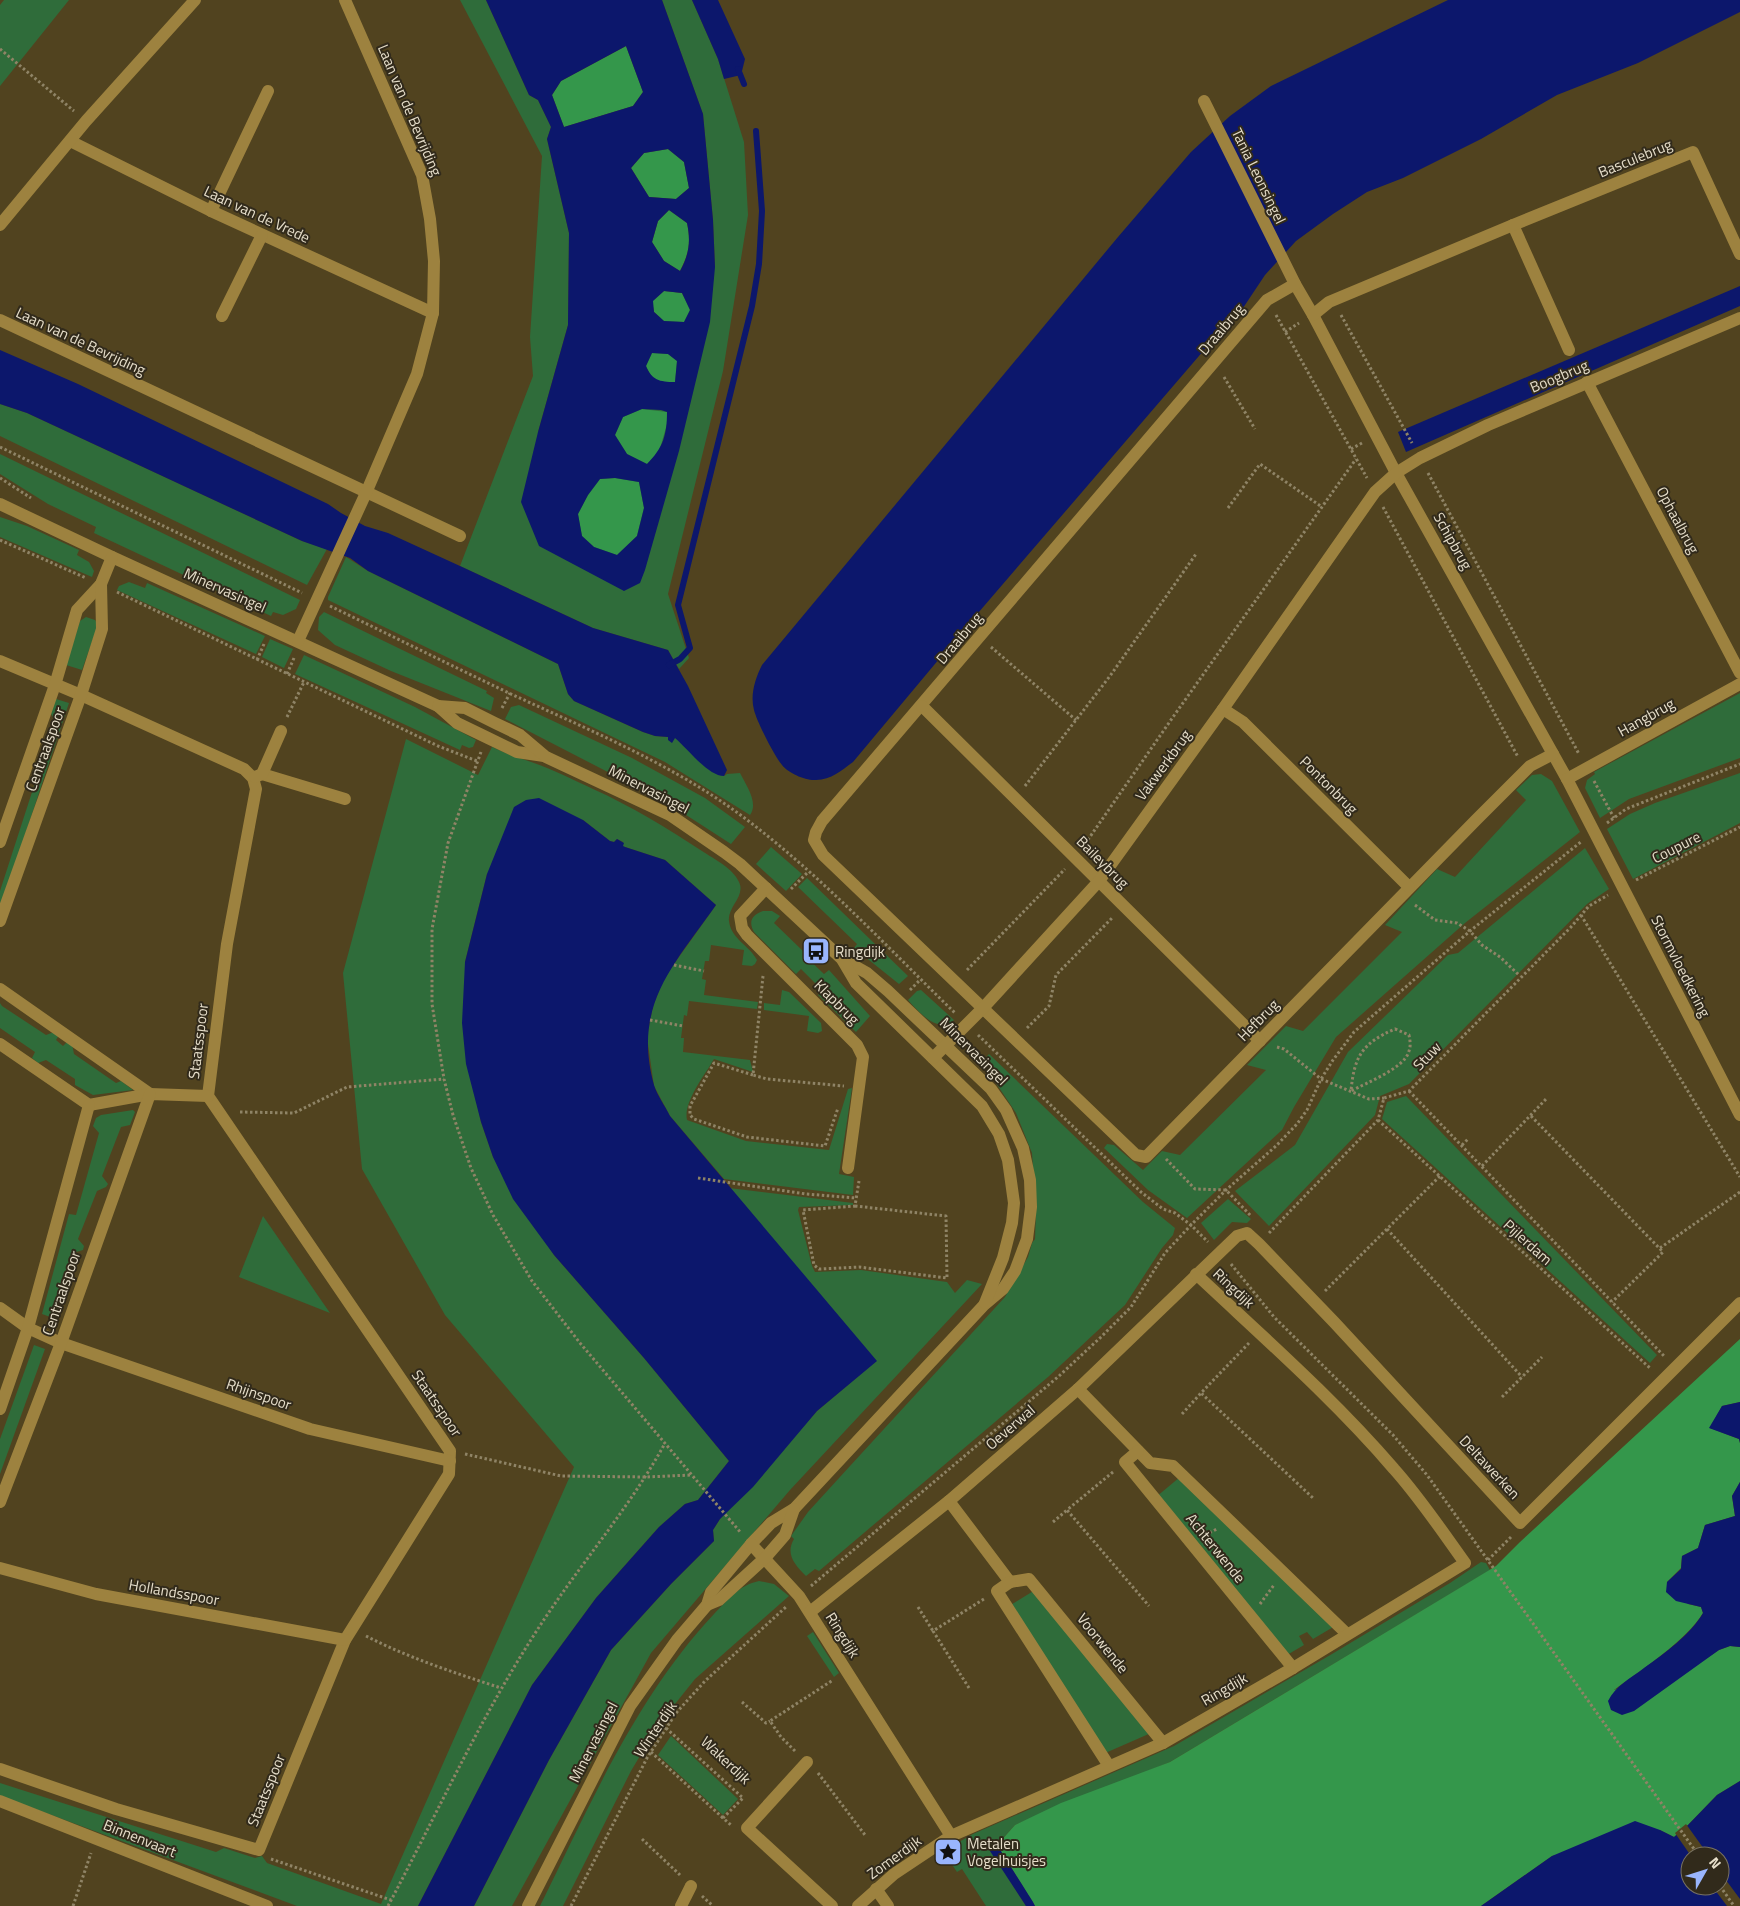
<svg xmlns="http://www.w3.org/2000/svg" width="1740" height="1906" font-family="'Titillium Web',sans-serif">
  <rect width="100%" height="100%" fill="#51431f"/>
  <!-- green -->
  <g fill="#2f6c3a">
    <path d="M4,0H69L0,86V5Z"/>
    <path d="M460,0H486L529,95L538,100L551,127L547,139L569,233L568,325L538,432L715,267L713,220L703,114L662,0H692L718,59L744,142L748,215L723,371L668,594L689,658L679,669L668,650L593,628L460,566L533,376L530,337L542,156Z"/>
    <path d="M0,404L27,413L302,541L327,549L307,585L0,436Z"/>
    <path d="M0,454L300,600L296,609L283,615L273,612L271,616L94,533L96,527L48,504L0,474Z"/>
    <path d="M0,517L27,526L79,550L77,555L89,562L94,571L92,577L0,537Z"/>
    <path d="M346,557L368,571L558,664L568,694L574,701L643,732L655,736L668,737L671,742L675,737L724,776L727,774L740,773C746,785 759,803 750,815L665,762L328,600V597Z"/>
    <path d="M129,582L145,588L147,583L265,636L256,654L117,590L119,586Z"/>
    <path d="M324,612L487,691L486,693L494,698L491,711L391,671L335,645L318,630L319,617Z"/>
    <path d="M86,617L95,620L98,625L82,670L66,665L80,621Z"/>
    <path d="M270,639L293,649L284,668L262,657Z"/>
    <path d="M304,655L415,707L476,740L473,747L469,748L462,745L460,750L295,674Z"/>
    <path d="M1740,693V758L1629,799L1600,818L1585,788L1587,780L1595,774L1594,772Z"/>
    <path d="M56,699L69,703L0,910V891L55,721L50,712Z"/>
    <path d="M519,705L632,758L705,798L745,827L731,844L666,802L505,719L511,707Z"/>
    <path d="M406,739L478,775L492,747C506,754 520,758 534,763C554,770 574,780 593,789C631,806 667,828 702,851C714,859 733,868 739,882C746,896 727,907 729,921C731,939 749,945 757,960L755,964L752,966L742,965L744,950L711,945L709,961H705L702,979L706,980L704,995L758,1002L757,1009L689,1001L687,1016L684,1015L681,1038H684L683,1052L750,1060L753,1072L714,1059C705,1075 683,1102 687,1120L746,1141L829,1150L848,1089L852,1088L839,1174L854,1177L853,1195L724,1179L670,1116L654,1086L647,1037L653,1006L664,978L716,905L665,860L625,847L622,846L623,842L617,839L614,842L610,841L583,820L487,874L465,962L475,1095L481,1122L493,1157L554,1255L644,1358L729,1461L698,1500L685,1504L659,1527L596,1598L532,1685L418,1906H297L0,1796V1783L216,1852L224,1848L255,1858L262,1856L267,1863L381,1904L574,1467L445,1315L362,1169L343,973Z"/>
    <path d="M1740,773V823L1633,879L1607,829L1630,814L1655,803Z"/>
    <path d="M1541,774L1552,781L1580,832L1465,923L1336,1037L1294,1107L1282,1130L1187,1218L1148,1190L1104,1148L1107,1144L1114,1145L1143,1170L1162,1151L1180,1155L1266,1070L1247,1065L1286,1026L1303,1031L1402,932L1385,925L1437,869L1455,877L1526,800L1516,790L1532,775Z"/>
    <path d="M771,847L802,874L786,891L756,864Z"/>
    <path d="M1585,848L1609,889L1587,904L1409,1084L1380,1096L1375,1115L1269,1226L1235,1191L1295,1145L1348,1052L1448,955L1458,953Z"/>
    <path d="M807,878L908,976L899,984L854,948L857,944L798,887Z"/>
    <path d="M763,911H772L780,916L774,923L804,952L803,954L824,974L829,970L870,1016L856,1032L818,995L822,990L801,969L796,974L754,932C748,921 752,915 763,911Z"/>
    <path d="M782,990L789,992L821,1023L822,1031L818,1033L807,1031L809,1016L764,1010V1003L780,1005Z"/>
    <path d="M921,990L954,1020C938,1035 918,1011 908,1000L917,991Z"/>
    <path d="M0,1003L2,1006L46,1035L54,1032L59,1035L56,1040L63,1046L67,1042L72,1044L74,1054L116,1083L121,1081L133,1090L93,1095L75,1085V1079L46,1060L38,1063L32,1058L35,1052L0,1028Z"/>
    <path d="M989,1054L1143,1202L1175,1228L1173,1235L1162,1248L1125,1305L1048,1377L819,1571L815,1569L806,1576C795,1565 785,1554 794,1539L791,1536L808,1512L850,1466L1005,1297L1028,1257L1032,1243L1035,1239L1036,1211L1032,1153L1016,1113L982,1062Z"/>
    <path d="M1406,1096L1657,1355L1650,1363L1382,1119L1387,1102Z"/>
    <path d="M133,1110L135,1112L130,1125L121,1127L102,1176L108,1184L106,1187L97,1191L78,1239L84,1246L83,1250L73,1253L55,1300L59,1311L56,1319L42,1314L69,1214L76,1215L99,1133L93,1126L96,1118L101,1115Z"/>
    <path d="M729,1188L853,1203V1205L799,1207L798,1210L812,1266L815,1272L861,1270L947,1282L955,1293L967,1280L982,1284L790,1490L651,1653L512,1906H474L549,1760L611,1650L671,1584L714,1541L713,1530L720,1519L817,1411L876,1361Z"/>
    <path d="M1228,1199L1251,1219L1247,1223L1232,1222L1214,1240L1201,1223Z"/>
    <path d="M263,1216L330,1313L239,1277Z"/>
    <path d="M34,1345L45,1349L0,1474V1439Z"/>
    <path d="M1180,1477L1335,1626L1313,1639L1307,1632L1299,1636L1304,1645L1287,1655L1156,1497Z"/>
    <path d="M1481,1562L1486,1563L1490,1570L1170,1762L1015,1825L991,1851L1026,1906H986L962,1869L957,1872L943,1851L973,1834L1174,1746L1332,1654L1450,1583Z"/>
    <path d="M759,1581L774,1584L789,1596L695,1679L659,1724L631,1771L563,1906H540C590,1805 636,1697 714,1614C728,1600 739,1585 759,1581Z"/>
    <path d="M1035,1590L1151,1733L1103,1754L1009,1606Z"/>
    <path d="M813,1632L839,1673L834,1677L807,1636Z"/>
    <path d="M671,1736L738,1799L723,1815L658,1755Z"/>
  </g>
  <!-- forest -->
  <g fill="#34974b">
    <path d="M626,46L643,92L633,106L564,127L552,95L561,81Z"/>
    <path d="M668,149L684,162L689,188L676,199L649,197L631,168L644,153Z"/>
    <path d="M669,210L687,223C691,243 689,253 680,271L664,261L652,242L658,221Z"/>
    <path d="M664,291L682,293L690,310L684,322L664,321L654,312L652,301Z"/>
    <path d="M652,353L668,354L677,361L675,382C658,382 653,382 646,366Z"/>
    <path d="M642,409L667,412V424L659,452L647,464L627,454L615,435L623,417Z"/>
    <path d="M615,478L639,482L644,508L637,536L617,555L594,547L582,536L578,514L588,495L600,479Z"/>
    <path d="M1740,1339V1402L1722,1406L1710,1428L1739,1439L1740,1443V1482L1732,1496L1735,1516L1705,1525L1698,1548L1682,1556L1681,1568L1667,1582L1688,1604L1701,1607L1703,1613C1687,1640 1640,1671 1614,1690L1702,1661L1719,1650L1730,1646L1740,1647V1781L1717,1795L1688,1825L1674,1837L1660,1830L1552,1856L1481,1906H1035L997,1845L1015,1825L1061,1803L1170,1762L1496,1566L1520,1542Z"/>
  </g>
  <!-- water -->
  <g fill="#0c176c" fill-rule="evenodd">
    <path d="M486,0H662L703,114L713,220L715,267L710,322L679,451L645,570L640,583L624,591L539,546L521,502L538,432L568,325L569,233L547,139L551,127L538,100L529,95ZM626,46L643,92L633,106L564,127L552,95L561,81ZM668,149L684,162L689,188L676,199L649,197L631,168L644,153ZM669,210L687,223C691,241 689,255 680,271L664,261L652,242L658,221ZM664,291L682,293L690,310L684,322L664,321L654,312L653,301ZM652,353L668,354L677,361L675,382C659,382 652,380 646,366ZM642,409L661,410L667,412C667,435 663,448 647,464L627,454L615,435L623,417ZM615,478L639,482L644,508L637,536L617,555L594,547L582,536L578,514L588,495L600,479Z"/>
    <path d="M692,0H718L745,59L741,75L724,79L718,59Z"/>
    <path d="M1448,0H1740V12L1638,63L1557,95L1481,139L1403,178L1367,192L1333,214L1296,241L1265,275L1243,308L1217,335L960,634L853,762C842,770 831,780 816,780C806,781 788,773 782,765C774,755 757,722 754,710C750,695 755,679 762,665L1118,237L1191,152L1230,116L1271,86Z"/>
    <path d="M1740,286V306L1406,452L1398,432Z"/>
    <path d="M0,350L78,384L328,504L341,513L365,526L388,533L460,566L593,628L668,650L688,686L727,770L724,776C708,776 688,749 675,738L672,743L668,740V737L655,736L643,732L574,701L568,694L558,664L368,571L350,558L302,541L27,413L0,404Z"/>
    <path d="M539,798L583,820L610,841L614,842L617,839L624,843L623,846L625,847L665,860L716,905C674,965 632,1005 654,1085C657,1095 665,1106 670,1116L877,1361L817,1411L753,1487L720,1519L713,1530L714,1541L671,1584L611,1650L549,1760L474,1906H418L532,1685L596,1598L659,1527L685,1504L698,1500L729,1461L644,1358L554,1255L513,1199L493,1157L481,1122L466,1064L462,1023L465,962L487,874L514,807L526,800Z"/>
    <path d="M1740,1402V1443L1739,1439L1709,1428L1722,1406Z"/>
    <path d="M1740,1482V1647L1730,1646L1719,1650L1634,1711L1622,1715L1611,1710L1608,1701C1616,1685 1630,1679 1644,1668C1664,1654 1691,1634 1703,1613L1701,1607L1676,1601L1666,1592L1667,1582L1681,1569L1682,1556L1698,1548L1705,1525L1735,1516L1732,1496Z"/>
    <path d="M1740,1781V1906H1481L1552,1856L1635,1821L1660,1830L1674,1837L1688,1825L1717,1795ZM1690,1856H1720V1886H1690Z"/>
    <path d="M997,1845L1033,1902L1035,1906H1026L990,1851Z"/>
  </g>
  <!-- pier -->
  <g fill="#51431f">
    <path d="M1686,1824L1709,1856H1691L1675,1833Z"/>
    <path d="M1720,1872L1740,1899V1906H1727L1712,1886H1720Z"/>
  </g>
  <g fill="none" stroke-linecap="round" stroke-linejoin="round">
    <!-- stream -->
    <g stroke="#0c176c" stroke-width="6">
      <path d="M738,69L744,84"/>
      <path d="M669,665L680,659L690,648L678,605L752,306L759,264L762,211L756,131"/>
    </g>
    <!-- path -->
    <g stroke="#8f8466" stroke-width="3" stroke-dasharray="2.5 2.5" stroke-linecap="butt">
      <path d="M0,49L74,111"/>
      <path d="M1276,315L1367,478"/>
      <path d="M1341,315L1412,443"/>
      <path d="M1285,332L1299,323"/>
      <path d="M1224,377L1255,429"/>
      <path d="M0,447L302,593"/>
      <path d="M1351,449L1362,443"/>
      <path d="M1428,473L1579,754"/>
      <path d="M0,478L31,498"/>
      <path d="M1383,507L1518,757"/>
      <path d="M1228,508L1260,464L1322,507"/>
      <path d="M0,540L86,578"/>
      <path d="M117,592L438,746L477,761"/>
      <path d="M330,606C390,635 450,665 511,694C587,729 667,762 735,811C815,869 885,945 955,1013"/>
      <path d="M991,647L1076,720"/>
      <path d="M257,660L264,644"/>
      <path d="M287,674L294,658"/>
      <path d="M502,708L510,693"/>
      <path d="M287,717L304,682"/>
      <path d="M481,752L448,843L432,929V1004L444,1079L453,1115L471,1168L493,1215L532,1281L580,1343L741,1533"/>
      <path d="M1594,781L1614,818"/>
      <path d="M1025,786L1110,676L1196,554"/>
      <path d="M1607,823L1626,809L1740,764"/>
      <path d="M1085,844L1173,717L1356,459"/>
      <path d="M1636,880L1740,827"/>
      <path d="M791,889L808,872"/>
      <path d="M1415,905L1435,920L1457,923L1470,931L1482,945L1500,957L1520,976"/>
      <path d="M1581,915L1740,1177"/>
      <path d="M674,965L704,971"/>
      <path d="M967,970L1065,869"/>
      <path d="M763,976L753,1075L767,1079L844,1086"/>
      <path d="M910,990L920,980"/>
      <path d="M650,1020L683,1026"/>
      <path d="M1027,1028L1049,1006L1056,975L1113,917"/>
      <path d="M1395,1029L1409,1035C1410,1040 1411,1046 1409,1051C1405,1068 1366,1083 1351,1091C1354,1057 1362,1043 1395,1029Z"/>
      <path d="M978,1035L1141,1192L1163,1209L1175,1213L1191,1225L1208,1242"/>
      <path d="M1277,1047L1284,1049L1321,1079L1369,1099L1384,1098"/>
      <path d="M753,1075L714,1063L690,1106V1115L694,1119L747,1137L825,1146L838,1108"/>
      <path d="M1409,1091L1664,1356"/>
      <path d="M240,1112L294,1113L347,1087L444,1079"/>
      <path d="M1531,1116L1663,1252L1612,1302"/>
      <path d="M1378,1120L1651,1369"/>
      <path d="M1462,1145L1469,1138"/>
      <path d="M1166,1159L1195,1189L1226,1190L1251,1216"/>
      <path d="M1482,1166L1547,1098"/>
      <path d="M698,1178L806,1194L856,1198"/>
      <path d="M855,1206L946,1216L947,1278L859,1267L819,1269L814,1265L803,1210L855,1206L859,1181"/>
      <path d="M1387,1229L1522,1377"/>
      <path d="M1269,1233L1378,1120L1384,1098L1409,1091L1571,927L1589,906L1608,895"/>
      <path d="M1660,1248L1740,1192"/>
      <path d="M1231,1264L1274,1317L1393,1435L1427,1475L1699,1856"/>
      <path d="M1325,1291L1440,1176"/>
      <path d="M1249,1343L1201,1393L1313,1498"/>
      <path d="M1502,1397L1542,1357"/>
      <path d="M1182,1414L1201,1393"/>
      <path d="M465,1454L561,1476L646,1477L691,1475"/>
      <path d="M1113,1472L1067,1510L1149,1606"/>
      <path d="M1053,1522L1067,1510"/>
      <path d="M1205,1535L1217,1529"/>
      <path d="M1488,1560L1512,1536"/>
      <path d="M811,1586L1059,1376L1101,1337L1131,1307L1165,1253L1191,1225L1226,1190L1276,1146L1297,1124L1307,1110L1321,1079L1333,1060L1354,1032L1470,931L1582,841"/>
      <path d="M1260,1604L1274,1585"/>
      <path d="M918,1607L933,1631"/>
      <path d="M366,1636C409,1658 455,1673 501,1688"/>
      <path d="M969,1688L933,1631L984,1599"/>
      <path d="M742,1702L766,1723L770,1721"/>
      <path d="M666,1728L743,1798L723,1818L732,1826"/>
      <path d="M795,1751L781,1737L770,1721L833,1680"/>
      <path d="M651,1752L723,1818"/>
      <path d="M818,1773L865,1835"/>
      <path d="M642,1839L680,1875"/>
      <path d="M271,1859L391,1900"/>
      <path d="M1720,1886L1734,1906"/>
      <path d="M702,1896L713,1906"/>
      <path d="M73,1906L91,1853"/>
      <path d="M388,1906C436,1816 478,1722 534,1635C575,1570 627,1512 664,1445"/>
      <path d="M571,1906L647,1758L676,1713L705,1681L787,1606"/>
    </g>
    <!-- minor -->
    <g stroke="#9d823f" stroke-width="12">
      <path d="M1204,101L1295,284L1313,315L1396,473L1567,779L1740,1115"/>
      <path d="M70,141L211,211L433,313"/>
      <path d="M211,211L268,91"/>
      <path d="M0,225L86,121L195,0"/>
      <path d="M1513,225L1569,350"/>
      <path d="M1295,284L1267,300L822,821L816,832L814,840L823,855L1136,1155L1146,1157L1476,820L1530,766L1553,754"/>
      <path d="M1313,315L1329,302L1513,225L1693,152L1740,254"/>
      <path d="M222,316L262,235"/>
      <path d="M0,320L460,536"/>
      <path d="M1587,382L1740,673"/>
      <path d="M0,504L112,557L438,706L457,723L488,738L517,752L544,756"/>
      <path d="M298,641L366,493L417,374L433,313L434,261L430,219L422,175L345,0"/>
      <path d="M0,661L81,695L244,769L253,778L256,789L227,944L208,1096L450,1451L449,1474L345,1640L259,1850L116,1809L0,1769"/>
      <path d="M438,706L465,708L495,723L520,735L546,757L670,815L724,852L740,864L842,959L867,973L888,991L991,1089L1006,1110L1023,1148L1030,1180L1031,1207L1027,1239L1015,1271L1003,1289L984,1305L794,1509L771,1523L751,1544L711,1592L707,1605L677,1640L630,1706L528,1906"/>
      <path d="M922,706L1260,1041"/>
      <path d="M1223,709L1243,722L1409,887"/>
      <path d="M262,774L345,799"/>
      <path d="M255,777L262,774L281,731"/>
      <path d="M1567,779L1740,684"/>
      <path d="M0,842L55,685L77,610L101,584L112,557"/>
      <path d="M766,888L740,916L742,928L747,935L857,1045L863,1057L848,1168"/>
      <path d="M0,921L81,695L102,629L101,584"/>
      <path d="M843,961L856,983L982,1106L999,1134L1008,1160L1014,1203L1012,1223L1003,1258L985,1303"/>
      <path d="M0,989L150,1094"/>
      <path d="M0,1044L89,1105L150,1094L208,1096"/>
      <path d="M933,1058L984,1007L1099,881L1223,709L1375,492L1396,473L1420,458L1488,425L1740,318"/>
      <path d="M0,1308L28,1328L61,1343L310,1429L450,1461"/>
      <path d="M1078,1389L1150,1463L1173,1466L1347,1634"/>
      <path d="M0,1409L28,1328L89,1105"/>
      <path d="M1138,1451L1125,1462L1293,1668"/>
      <path d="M949,1501L1010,1582L1029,1579L1163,1743"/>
      <path d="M0,1502L61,1343L150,1094"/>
      <path d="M751,1544L799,1596L951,1836"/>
      <path d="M0,1568L96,1594L345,1640"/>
      <path d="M1010,1582L997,1591L1109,1766"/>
      <path d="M707,1605L719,1600L765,1558L785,1535L794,1509"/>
      <path d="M810,1612L949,1501L1078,1389L1237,1236L1247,1233L1259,1244L1334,1322L1520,1523L1740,1303"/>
      <path d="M807,1762L747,1828L832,1906"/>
      <path d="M0,1801L267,1906"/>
      <path d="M876,1889L888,1906"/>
      <path d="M681,1906L691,1886"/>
      <path d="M858,1906L894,1874L951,1836L1163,1743L1293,1668L1465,1563C1442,1531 1420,1498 1394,1469C1334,1399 1263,1337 1196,1274"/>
    </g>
  </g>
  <!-- icons -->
  <defs>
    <g id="bus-square" transform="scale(1.4375)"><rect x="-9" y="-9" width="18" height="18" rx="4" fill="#99b5fd" stroke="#312a1b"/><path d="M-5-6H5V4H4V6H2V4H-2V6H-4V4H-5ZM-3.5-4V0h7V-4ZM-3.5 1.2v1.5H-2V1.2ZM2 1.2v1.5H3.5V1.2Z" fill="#111"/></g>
    <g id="sight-square" transform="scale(1.4375)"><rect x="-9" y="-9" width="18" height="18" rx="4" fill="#99b5fd" stroke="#312a1b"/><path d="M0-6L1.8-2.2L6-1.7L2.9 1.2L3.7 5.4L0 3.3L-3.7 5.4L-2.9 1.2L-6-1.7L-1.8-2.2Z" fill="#111"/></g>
  </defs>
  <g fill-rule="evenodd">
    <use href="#bus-square" x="816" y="951"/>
    <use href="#sight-square" x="948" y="1852"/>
  </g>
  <g text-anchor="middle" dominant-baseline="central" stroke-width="4" stroke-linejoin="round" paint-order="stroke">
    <!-- street labels -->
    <g font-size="15" fill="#e6deca" stroke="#312a1b">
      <text transform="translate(410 110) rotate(67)">Laan van de Bevrijding</text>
      <text transform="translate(1635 158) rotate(-22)">Basculebrug</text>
      <text transform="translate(1259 176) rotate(64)">Tania Leonsingel</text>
      <text transform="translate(257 214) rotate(25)">Laan van de Vrede</text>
      <text transform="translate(1221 329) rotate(-50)">Draaibrug</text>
      <text transform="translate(81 341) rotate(25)">Laan van de Bevrijding</text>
      <text transform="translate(1559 376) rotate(-23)">Boogbrug</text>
      <text transform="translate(1678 520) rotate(62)">Ophaalbrug</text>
      <text transform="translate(1453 541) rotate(61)">Schipbrug</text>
      <text transform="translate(225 590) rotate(24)">Minervasingel</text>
      <text transform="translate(959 638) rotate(-50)">Draaibrug</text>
      <text transform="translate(1646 717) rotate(-29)">Hangbrug</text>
      <text transform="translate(45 749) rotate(-70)">Centraalspoor</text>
      <text transform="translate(1163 765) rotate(-54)">Vakwerkbrug</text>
      <text transform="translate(1329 785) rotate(45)">Pontonbrug</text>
      <text transform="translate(649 789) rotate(27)">Minervasingel</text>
      <text transform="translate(1676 847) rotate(-27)">Coupure</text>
      <text transform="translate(1103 862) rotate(45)">Baileybrug</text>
      <text transform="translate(1681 966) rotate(63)">Stormvloedkering</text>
      <text transform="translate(837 1002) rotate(45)">Klapbrug</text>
      <text transform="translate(1258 1020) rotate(-46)">Hefbrug</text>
      <text transform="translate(198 1041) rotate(-83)">Staatsspoor</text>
      <text transform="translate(974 1051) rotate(45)">Minervasingel</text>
      <text transform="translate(1427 1056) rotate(-46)">Stuw</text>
      <text transform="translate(1528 1242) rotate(42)">Pijlerdam</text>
      <text transform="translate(1234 1288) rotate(43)">Ringdijk</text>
      <text transform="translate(61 1293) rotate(-71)">Centraalspoor</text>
      <text transform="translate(259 1394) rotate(19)">Rhijnspoor</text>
      <text transform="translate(437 1403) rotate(56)">Staatsspoor</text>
      <text transform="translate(1010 1427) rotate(-41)">Oeverwal</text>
      <text transform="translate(1490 1467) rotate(47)">Deltawerken</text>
      <text transform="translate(1216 1548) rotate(51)">Achterwende</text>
      <text transform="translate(174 1592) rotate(10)">Hollandsspoor</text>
      <text transform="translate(843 1635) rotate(58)">Ringdijk</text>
      <text transform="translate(1103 1643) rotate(51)">Voorwende</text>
      <text transform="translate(1224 1689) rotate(-30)">Ringdijk</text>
      <text transform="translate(655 1729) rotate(-56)">Winterdijk</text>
      <text transform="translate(593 1742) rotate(-63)">Minervasingel</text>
      <text transform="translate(726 1760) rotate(43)">Wakerdijk</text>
      <text transform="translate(266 1790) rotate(-68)">Staatsspoor</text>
      <text transform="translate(140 1838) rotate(22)">Binnenvaart</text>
      <text transform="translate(894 1857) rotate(-36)">Zomerdijk</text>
    </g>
    <!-- poi labels -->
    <g font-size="15" fill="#e6deca" stroke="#312a1b" text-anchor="start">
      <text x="835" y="951">Ringdijk</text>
      <text x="967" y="1843">Metalen<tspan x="967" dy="17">Vogelhuisjes</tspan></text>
    </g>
  </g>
  <!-- north arrow -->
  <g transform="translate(1705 1871) rotate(51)"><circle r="24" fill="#312a1b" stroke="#797261"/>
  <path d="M0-4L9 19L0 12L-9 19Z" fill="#99b5fd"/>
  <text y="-8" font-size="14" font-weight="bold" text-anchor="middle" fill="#e6deca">N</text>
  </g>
</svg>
